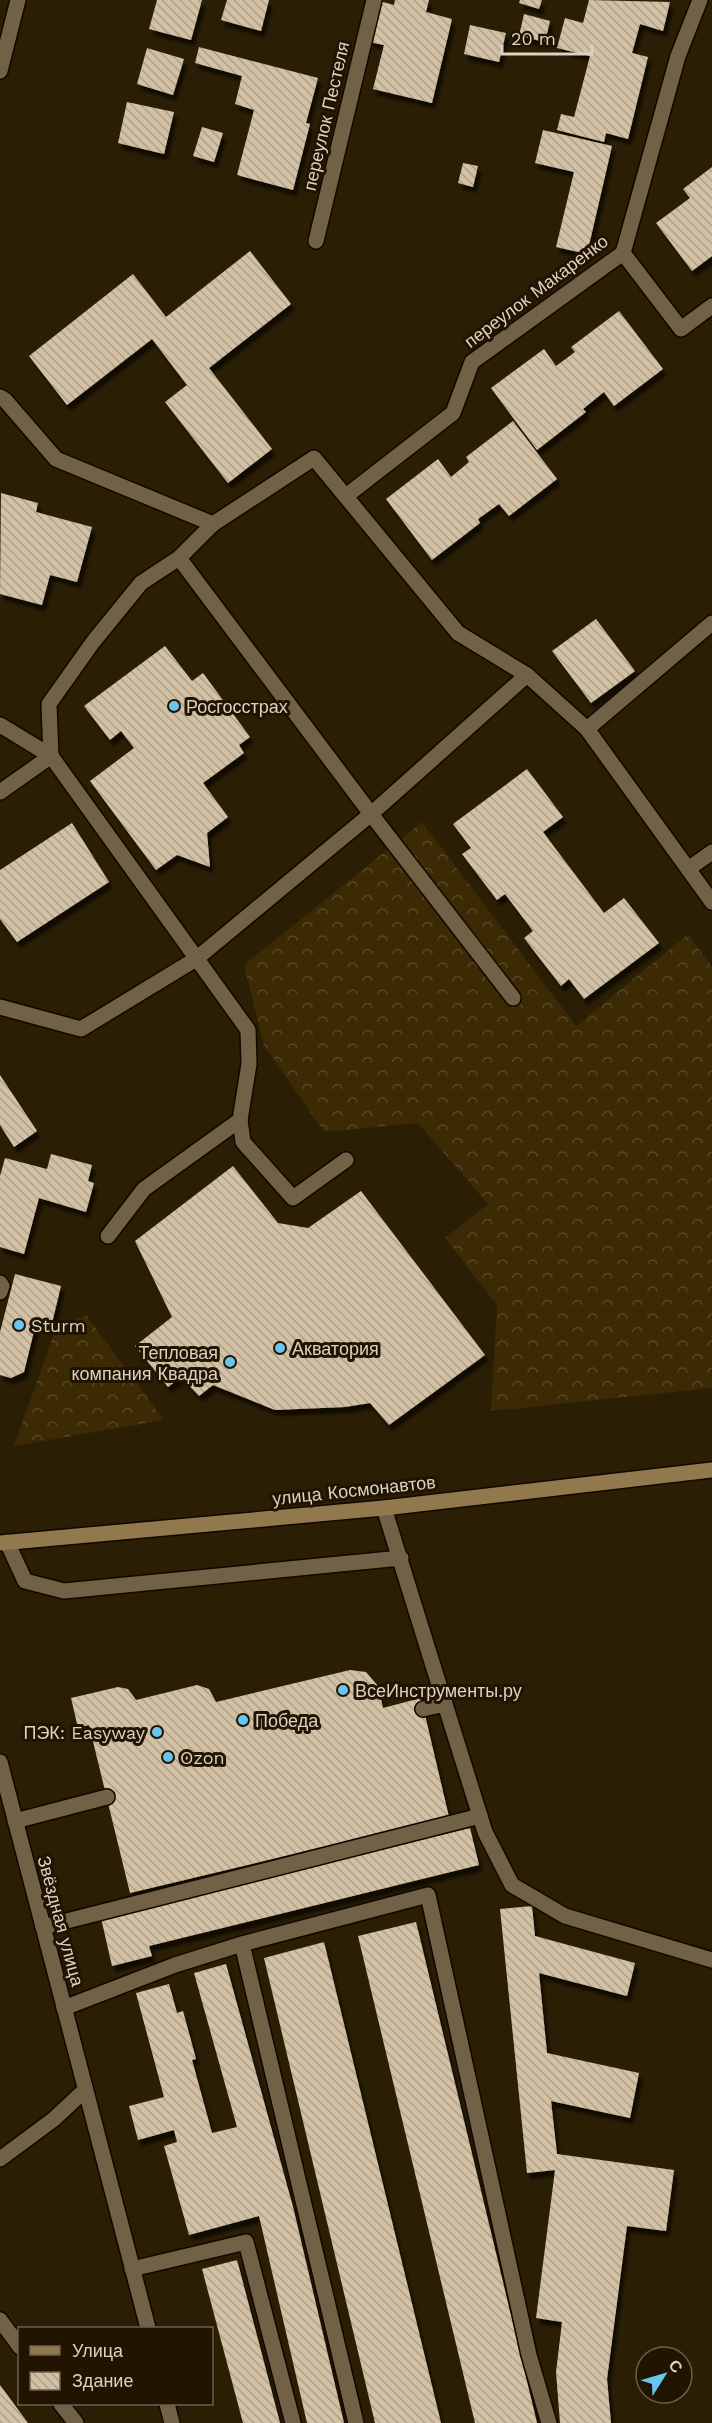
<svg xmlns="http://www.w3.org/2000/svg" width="712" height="2423" font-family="'Work Sans',sans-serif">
  <defs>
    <pattern id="forest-crowns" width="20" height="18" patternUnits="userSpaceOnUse" patternTransform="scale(1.5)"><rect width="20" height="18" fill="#3c2a04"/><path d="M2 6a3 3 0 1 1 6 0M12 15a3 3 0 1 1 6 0" fill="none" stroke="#584827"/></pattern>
    <pattern id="building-back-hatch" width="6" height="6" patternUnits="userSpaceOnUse" patternTransform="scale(1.5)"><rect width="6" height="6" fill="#d2c1a5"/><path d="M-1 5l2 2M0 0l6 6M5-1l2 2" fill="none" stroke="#aea08a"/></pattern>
    <filter id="shadow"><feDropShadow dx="3.5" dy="6" stdDeviation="1.5" flood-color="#0009"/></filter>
  </defs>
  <rect width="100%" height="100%" fill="#2a1e05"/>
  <!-- forest -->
  <g fill="url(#forest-crowns)">
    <path d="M422,822L576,1026L688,934L712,967V1388L491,1411L497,1305L445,1238L488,1204L418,1123L324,1132L264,1045L244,965Z"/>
    <path d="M86,1315L164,1420L14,1446L56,1328Z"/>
  </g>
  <!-- building -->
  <g fill="url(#building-back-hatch)" filter="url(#shadow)">
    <path d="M157,0H202L191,40L149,29Z"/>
    <path d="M227,0H269L261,31L221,20Z"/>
    <path d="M395,0H429L426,12L452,19L432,103L373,89L384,45L369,42L379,1L394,5Z"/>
    <path d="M520,0H542L539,9L519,3Z"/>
    <path d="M589,0L670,2L663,31L640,24L632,53L648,57L628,139L606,133L604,142L557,130L561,114L574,117L590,56L557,48L565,18L583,23Z"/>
    <path d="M524,14L550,21L545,42L519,36Z"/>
    <path d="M470,25L506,33L499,62L464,54Z"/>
    <path d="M199,47L318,78L306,123L310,124L293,190L237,175L254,110L235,104L242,76L195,63Z"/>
    <path d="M147,48L184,59L173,95L137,84Z"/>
    <path d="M127,102L174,112L164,154L118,143Z"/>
    <path d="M202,127L223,133L214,162L193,156Z"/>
    <path d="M543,130L612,146L587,254L556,247L574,172L535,163Z"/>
    <path d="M463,163L478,166L473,187L458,183Z"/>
    <path d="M712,167V256L692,271L656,223L690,198L683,189Z"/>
    <path d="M250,251L291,304L209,368L272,449L228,483L165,402L187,385L152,339L67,405L29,356L133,274L166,317Z"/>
    <path d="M619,311L663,369L614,406L604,392L583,409L586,412L537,450L491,388L544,349L556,366L575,352L571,347Z"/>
    <path d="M513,421L557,479L509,516L499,504L478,519L480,523L432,560L386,499L438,459L451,477L469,462L466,457Z"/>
    <path d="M1,493L38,503L36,512L92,527L77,582L50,575L42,605L0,594Z"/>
    <path d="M596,619L635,671L591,703L552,651Z"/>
    <path d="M165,646L192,681L203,673L250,737L239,745L244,753L203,783L228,817L207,833L210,867L177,855L156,870L90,781L134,748L121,731L110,740L84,706Z"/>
    <path d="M527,769L563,817L543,832L604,913L624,898L659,943L584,999L569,979L561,986L524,938L533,931L505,894L497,900L462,854L471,848L453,824Z"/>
    <path d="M72,823L109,882L17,942L0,919V870Z"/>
    <path d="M0,1075L37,1131L14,1147L0,1125Z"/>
    <path d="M51,1154L92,1165L88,1181L94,1183L86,1212L39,1198L24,1254L0,1247V1176L5,1158L47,1169Z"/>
    <path d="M233,1166L278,1223L308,1228L361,1191L485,1355L389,1425L370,1403L345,1407L275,1410L213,1385L199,1396L181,1377L168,1387L135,1346L172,1317L135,1241Z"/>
    <path d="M15,1274L61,1286L51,1327L36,1323L24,1372L11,1378L0,1375V1332Z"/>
    <path d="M350,1670L366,1672L378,1686L383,1708L421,1698L449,1817L130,1893L89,1725L78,1728L71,1698L118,1687L128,1689L136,1700L197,1685L209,1689L216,1702Z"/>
    <path d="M470,1828L479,1865L149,1946L152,1956L112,1966L101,1918Z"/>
    <path d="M532,1906L535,1936L635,1963L627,1996L539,1973L547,2053L639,2073L630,2118L551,2101L557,2154L674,2170L666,2231L627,2226L607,2379L611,2423H560L556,2372L562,2322L536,2318L555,2170L527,2173L500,1909Z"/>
    <path d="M416,1922L537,2423H475L358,1936Z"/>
    <path d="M324,1942L441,2423H375L264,1958Z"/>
    <path d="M226,1964L293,2207L344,2423H307L259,2216L189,2235L164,2146L177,2142L174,2130L138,2140L129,2106L164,2097L136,1993L169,1984L177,2013L183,2011L196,2059L192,2060L212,2133L237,2127L194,1973Z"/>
    <path d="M237,2260L280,2423H243L202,2269Z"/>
    <path d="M0,2385L28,2423H0Z"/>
  </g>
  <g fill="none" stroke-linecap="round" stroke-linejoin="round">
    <!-- lane casing -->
    <g stroke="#130700" stroke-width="18">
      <g id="lane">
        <path d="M623,253L681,329L712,306"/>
        <path d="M0,397L5,400L56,459L213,524L314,458L458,633L527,675L587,729"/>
        <path d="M179,558L371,814L513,998"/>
        <path d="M51,756L49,704L93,642L141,583L179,558L213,524"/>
        <path d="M0,792L51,756L248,1030L249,1064L240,1120L144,1189L108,1236"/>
        <path d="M688,869L712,852"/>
        <path d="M0,1007L81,1029L196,959L371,814L527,675"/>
        <path d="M240,1120L243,1142L293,1198L346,1160"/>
        <path d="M0,1283L2,1286L0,1292"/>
        <path d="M384,1508L445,1704"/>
        <path d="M7,1542L25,1581L64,1591L401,1558"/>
        <path d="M423,1709L445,1704L485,1832L512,1885L565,1916L712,1960"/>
        <path d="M15,1821L107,1797"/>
        <path d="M43,1927L480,1816"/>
        <path d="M242,1944L356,2423"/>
        <path d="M64,2008L175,1965L242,1944L428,1895L529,2355L549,2423"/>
        <path d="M132,2269L246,2242L293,2423"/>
        <path d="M0,2320L20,2347"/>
        <path d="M61,2404L76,2423"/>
      </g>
    </g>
    <!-- street casing -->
    <g stroke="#130700" stroke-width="18">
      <g id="street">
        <path d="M0,71L18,0"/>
        <path d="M316,241L374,0"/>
        <path d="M346,496L453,413L472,362L623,253L678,56L700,0"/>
        <path d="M712,623L587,729L712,902"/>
        <path d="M0,725L51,756"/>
        <path d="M0,1762L148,2328"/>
        <path d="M0,2159L54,2119L85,2090"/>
        <path d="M167,2404L172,2423"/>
      </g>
    </g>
    <!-- secondary casing -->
    <g stroke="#130700" stroke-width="18">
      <path id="secondary" d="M0,1543L384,1508L712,1470"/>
    </g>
    <!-- lane -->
    <use href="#lane" stroke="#706147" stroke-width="15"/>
    <!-- street -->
    <use href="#street" stroke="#706147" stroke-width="15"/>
    <!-- secondary -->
    <use href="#secondary" stroke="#91794d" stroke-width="15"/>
  </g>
  <!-- markers -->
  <g fill="#68c4f0" stroke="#211400" stroke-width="2">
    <circle cx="174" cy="706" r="6"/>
    <circle cx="19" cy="1325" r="6"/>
    <circle cx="280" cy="1348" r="6"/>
    <circle cx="230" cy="1362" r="6"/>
    <circle cx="343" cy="1690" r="6"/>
    <circle cx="243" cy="1720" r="6"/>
    <circle cx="157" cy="1732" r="6"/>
    <circle cx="168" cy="1757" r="6"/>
  </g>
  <g text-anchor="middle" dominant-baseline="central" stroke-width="6" stroke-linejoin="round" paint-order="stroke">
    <!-- street labels -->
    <g font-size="18" fill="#dbd2c4" stroke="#211400">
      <text transform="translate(326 116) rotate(-77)">переулок Пестеля</text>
      <text transform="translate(536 291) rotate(-37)">переулок Макаренко</text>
      <text transform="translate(354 1490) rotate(-6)">улица Космонавтов</text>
      <text transform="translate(61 1921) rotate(75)">Звёздная улица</text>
    </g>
    <!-- poi labels -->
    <g font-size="18" fill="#dbd2c4" stroke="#211400" text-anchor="start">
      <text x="186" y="706">Росгосстрах</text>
      <text x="31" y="1325">Sturm</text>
      <text x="292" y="1348">Акватория</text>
      <text x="218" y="1352" text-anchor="end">Тепловая<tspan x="218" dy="21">компания Квадра</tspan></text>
      <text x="355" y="1690">ВсеИнструменты.ру</text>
      <text x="255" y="1720">Победа</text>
      <text x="145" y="1732" text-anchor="end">ПЭК: Easyway</text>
      <text x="180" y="1757">Ozon</text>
    </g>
  </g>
  <!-- legend -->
  <rect x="18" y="2327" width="195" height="78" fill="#211400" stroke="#6b604e" stroke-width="1.5"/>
  <rect x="30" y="2346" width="30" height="9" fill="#91794d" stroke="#6b604e" stroke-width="1.5"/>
  <text x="72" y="2357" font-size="18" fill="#dbd2c4">Улица</text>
  <rect x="30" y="2372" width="30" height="18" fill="url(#building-back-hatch)" stroke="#6b604e" stroke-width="1.5"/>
  <text x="72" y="2387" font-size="18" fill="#dbd2c4">Здание</text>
  <!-- north arrow -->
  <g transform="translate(664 2375) rotate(53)"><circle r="28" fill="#211400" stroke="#6b604e" stroke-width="1.5"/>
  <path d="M0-4.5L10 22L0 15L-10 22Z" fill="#68c4f0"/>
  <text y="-9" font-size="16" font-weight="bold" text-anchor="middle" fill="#dbd2c4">С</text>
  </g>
  <!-- scale -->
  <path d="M502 45v9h90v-9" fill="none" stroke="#dbd2c4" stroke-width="3"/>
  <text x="511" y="45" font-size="18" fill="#dbd2c4" stroke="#211400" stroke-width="4.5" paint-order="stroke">20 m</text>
</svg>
